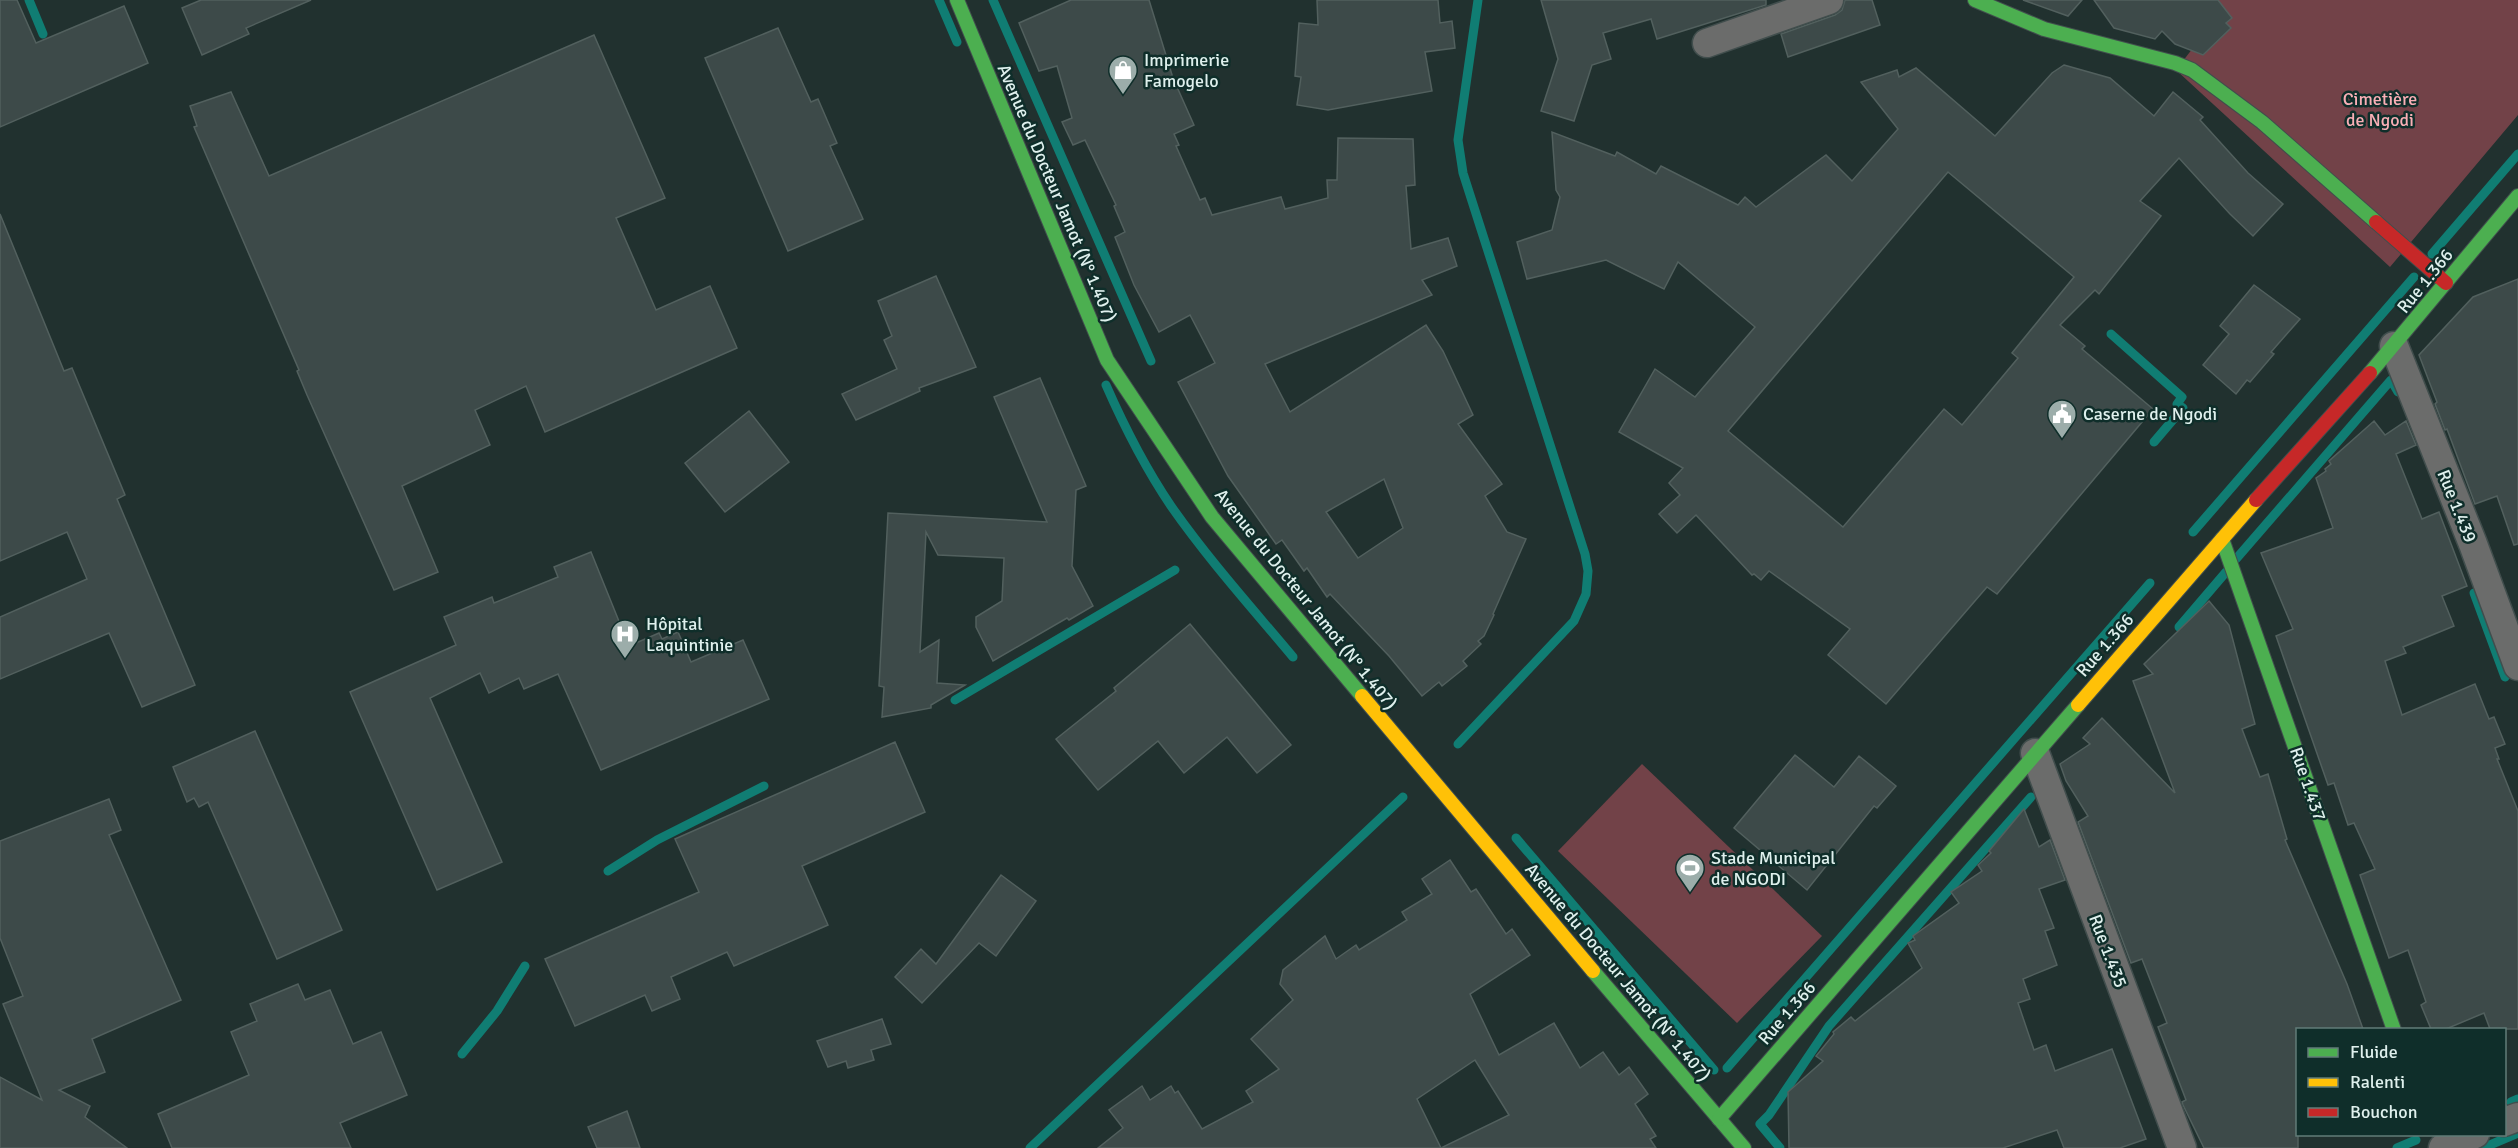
<svg xmlns="http://www.w3.org/2000/svg" width="2518" height="1148" font-family="Signika,sans-serif">
  <rect width="100%" height="100%" fill="#21312f"/>
  <!-- green -->
  <g fill="#724248">
    <path d="M2202,0H2518V115L2390,267L2176,70L2216,18Z"/>
    <path d="M1642,764L1822,936L1737,1023L1558,851Z"/>
  </g>
  <g fill="none" stroke-linecap="round" stroke-linejoin="round">
    <!-- stream -->
    <g stroke="#107d73" stroke-width="9">
      <path d="M29,0L43,34"/>
      <path d="M939,0L957,42"/>
      <path d="M993,0L1151,361"/>
      <path d="M2432,254L2518,154"/>
      <path d="M2111,334L2182,397L2177,404L2183,408L2154,442"/>
      <path d="M1106,385C1124,426 1146,469 1171,506C1208,559 1252,608 1293,657"/>
      <path d="M2193,532L2414,277"/>
      <path d="M2236,559L2391,380L2398,392"/>
      <path d="M2474,593L2505,677"/>
      <path d="M2179,627L2226,572"/>
      <path d="M955,700L1175,570"/>
      <path d="M1458,744L1574,621L1586,594L1588,571L1585,554L1463,173L1458,140L1478,0"/>
      <path d="M1516,838L1714,1070"/>
      <path d="M608,871L657,840L764,786"/>
      <path d="M462,1054L497,1011L525,966"/>
      <path d="M1727,1068L2150,583"/>
      <path d="M2511,1102L2518,1099"/>
      <path d="M1030,1148L1403,797"/>
      <path d="M1780,1148L1760,1124L1769,1115L1829,1026L2031,797"/>
      <path d="M2397,1148L2416,1140"/>
      <path d="M2483,1148L2518,1133"/>
    </g>
  </g>
  <!-- building -->
  <g fill="#3d4a49" stroke="#52605e" stroke-width="1.5" fill-rule="evenodd">
    <path d="M0,0H17L36,43L124,6L148,63L0,127Z"/>
    <path d="M201,0H311L246,28L249,34L202,55L182,8Z"/>
    <path d="M1071,0H1149L1173,78L1194,125L1174,134L1179,145L1176,146L1200,200L1205,198L1212,215L1281,197L1285,209L1328,198L1327,180H1337L1338,138L1413,139L1415,185L1406,186L1411,249L1448,238L1457,266L1422,280L1432,295L1265,364L1290,412L1426,325L1443,351L1473,415L1458,424L1502,484L1485,496L1507,532L1526,539L1493,614L1494,615L1484,636L1478,641L1481,644L1463,661L1467,666L1442,686L1439,682L1422,696L1389,656L1330,594L1327,597L1307,568L1304,571L1282,540L1276,544L1228,476L1178,382L1215,363L1190,315L1159,332L1134,285L1115,237L1125,232L1114,206L1116,205L1085,140L1073,145L1062,122L1072,118L1057,66L1039,71L1019,23ZM1384,479L1403,528L1358,558L1326,512Z"/>
    <path d="M1317,0H1438L1440,23L1452,21L1455,48L1425,52L1432,91L1328,110L1297,105L1301,77L1295,76L1299,23L1318,25Z"/>
    <path d="M1541,0H1766V5L1657,39L1651,19L1603,33L1611,59L1592,65L1574,121L1541,111L1558,59Z"/>
    <path d="M1845,0H1872L1880,25L1788,57L1781,34L1835,15L1842,10Z"/>
    <path d="M2023,0H2082L2068,16Z"/>
    <path d="M2094,0H2218L2232,18L2226,23L2231,28L2203,55L2175,44L2162,31L2155,39L2114,28Z"/>
    <path d="M778,28L811,102L818,99L837,143L830,146L863,219L788,251L705,58Z"/>
    <path d="M594,35L665,198L616,218L656,310L710,286L737,348L545,432L526,386L475,410L490,445L402,486L438,572L394,590L307,395L297,371L299,370L194,127L197,126L190,106L231,92L269,176Z"/>
    <path d="M2064,65L2110,78L2154,116L2173,92L2203,117L2200,120L2248,173L2283,204L2253,236L2230,214L2179,158L2140,201L2161,216L2099,294L2095,290L2060,325L2085,346L2082,349L2153,409L1997,594L1987,587L1886,704L1828,655L1850,629L1769,571L1761,580L1754,574L1752,575L1696,515L1677,533L1659,514L1680,495L1669,483L1683,468L1619,432L1655,369L1695,397L1755,327L1678,262L1664,289L1606,260L1527,279L1517,242L1552,230L1560,197L1556,190L1552,132L1615,156L1617,152L1656,174L1661,166L1738,205L1745,197L1756,207L1826,155L1852,181L1898,129L1861,82L1897,70L1899,77L1916,68L1995,136L2052,73ZM1948,172L2074,277L2012,353L2018,358L1962,425L1944,409L1843,527L1728,431Z"/>
    <path d="M0,214L64,371L72,368L125,495L117,499L195,685L142,707L109,633L0,679V617L87,579L67,532L0,561Z"/>
    <path d="M936,276L976,367L919,388L920,391L856,420L842,394L897,369L884,340L892,336L878,301Z"/>
    <path d="M2518,279V544L2514,545L2497,496L2475,504L2447,429L2445,430L2435,404L2437,402L2419,355L2473,297Z"/>
    <path d="M2254,285L2300,319L2271,352L2274,354L2250,382L2247,380L2236,394L2203,365L2229,334L2220,326Z"/>
    <path d="M1040,378L1086,486L1076,490L1072,566L1093,606L1069,620L1067,618L993,661L976,627V617L1002,601L1004,558L938,555L926,532L920,652L939,640L937,683L965,685L931,705V708L882,717L884,687L879,686L888,513L1047,522L994,397Z"/>
    <path d="M749,411L789,462L725,512L685,463Z"/>
    <path d="M2374,421L2385,435L2406,421L2416,445L2396,454L2422,519L2439,512L2467,586L2442,596L2454,626L2403,647L2406,653L2385,661L2402,715L2475,684L2489,719L2494,717L2505,744L2495,748L2499,759H2497L2518,811V1029H2490L2484,1013L2446,1029H2431L2421,1005L2426,1002L2408,950L2389,958L2360,875L2375,869L2354,823L2348,825L2334,783L2328,785L2276,636L2293,629L2261,553L2333,528L2316,478L2326,471L2325,469L2331,464L2329,461Z"/>
    <path d="M591,552L629,646L659,633L662,639L678,632L691,662L743,640L769,699L601,770L558,674L524,689L519,678L489,693L480,673L430,698L502,862L437,890L350,692L456,645L444,617L492,597L494,603L558,577L554,567Z"/>
    <path d="M2209,601L2229,625L2255,724L2242,729L2260,777L2268,774L2287,839L2285,840L2347,984L2363,1029H2298V1148H2204L2183,1105L2182,1102L2186,1100L2158,1027L2167,1023L2142,959L2131,963L2078,822L2088,816L2066,781L2060,764L2090,744L2083,738L2102,718L2175,793L2133,681L2153,674L2144,664Z"/>
    <path d="M1190,624L1291,745L1257,773L1227,737L1184,773L1158,741L1098,790L1056,739L1116,691L1114,688Z"/>
    <path d="M255,731L342,930L277,959L208,802L199,807L194,798L187,802L173,767Z"/>
    <path d="M895,742L925,812L802,866L828,925L734,966L727,952L671,977L680,999L652,1011L645,995L575,1026L545,959L699,892L675,839Z"/>
    <path d="M1795,755L1834,787L1859,756L1896,786L1877,808L1874,806L1807,890L1734,828Z"/>
    <path d="M109,799L121,830L109,835L181,1000L92,1039L105,1072L59,1090L90,1106L85,1117L127,1148H0V1077L42,1100L3,1004L23,996L0,938V841Z"/>
    <path d="M2024,809L2039,847L2050,840L2065,880L2039,889L2054,928L2045,931L2057,965L2023,979L2030,999L2018,1003L2034,1050L2046,1045L2055,1071L2112,1049L2146,1139L2120,1148H2064L2057,1130L2003,1148H1789L1788,1092L1823,1061L1816,1056L1834,1034L1833,1032L1851,1017L1855,1021L1922,968L1908,943L1915,940L1913,936L1959,903L1951,892L1982,871L1978,865L1991,853L1989,851Z"/>
    <path d="M1450,860L1471,892L1476,889L1506,934L1512,929L1530,955L1470,994L1499,1055L1554,1023L1580,1068L1603,1052L1619,1075L1629,1067L1648,1094L1635,1104L1656,1136L1650,1139L1656,1148H1441L1509,1115L1475,1060L1417,1099L1441,1148H1098L1123,1128L1109,1110L1142,1086L1150,1100L1171,1086L1175,1093L1178,1091L1202,1129L1253,1102L1246,1091L1279,1069L1251,1039L1293,1000L1280,984L1283,970L1325,936L1336,959L1356,945L1359,950L1407,920L1402,912L1432,894L1422,879Z"/>
    <path d="M1001,875L1036,901L996,956L979,943L922,1003L895,977L921,949L936,964Z"/>
    <path d="M298,984L305,1000L330,990L353,1044L381,1032L407,1095L340,1123L351,1148H172L158,1114L249,1075L231,1032L257,1021L250,1004Z"/>
    <path d="M882,1019L891,1044L871,1050L874,1060L848,1068L846,1061L828,1067L817,1041Z"/>
    <path d="M627,1111L640,1148H597L588,1127Z"/>
  </g>
  <g fill="none" stroke-linecap="round" stroke-linejoin="round">
    <!-- street casing -->
    <g stroke="#414e4d" stroke-width="31">
      <g id="street">
        <path d="M1707,43L1829,0"/>
        <path d="M2394,346L2473,544L2518,666"/>
        <path d="M2035,753L2182,1148"/>
        <path d="M2504,1122L2518,1117"/>
        <path d="M2443,1148L2475,1134"/>
      </g>
    </g>
    <!-- fast casing -->
    <g stroke="#414e4d" stroke-width="16">
      <g id="fast">
        <path d="M957,0L1107,360L1212,517L1362,696"/>
        <path d="M1975,0L2044,29L2175,63L2192,70L2262,122L2376,222"/>
        <path d="M2370,373L2518,196"/>
        <path d="M2222,539L2394,1030"/>
        <path d="M1593,971L1744,1148"/>
        <path d="M1719,1119L2078,705"/>
      </g>
    </g>
    <!-- slow casing -->
    <g stroke="#414e4d" stroke-width="16">
      <g id="slow">
        <path d="M1362,696L1593,971"/>
        <path d="M2078,705L2256,500"/>
      </g>
    </g>
    <!-- jam casing -->
    <g stroke="#414e4d" stroke-width="16">
      <g id="jam">
        <path d="M2376,222L2446,283"/>
        <path d="M2256,500L2370,373"/>
      </g>
    </g>
    <!-- street -->
    <use href="#street" stroke="#6b6c6b" stroke-width="28"/>
    <!-- fast -->
    <use href="#fast" stroke="#4caf50" stroke-width="14"/>
    <!-- slow -->
    <use href="#slow" stroke="#ffc107" stroke-width="14"/>
    <!-- jam -->
    <use href="#jam" stroke="#c62828" stroke-width="14"/>
  </g>
  <!-- icons -->
  <defs>
    <g id="shop-pin" transform="scale(1.5)"><path d="M0 17L-7.5 6A9.5 9.5 0 1 1 7.5 6Z" fill="#9cadaa" stroke="#0f2e2a"/><path d="M-5-2.5h2.3a2.7 3.5 0 0 1 5.4 0H5L5.5 6h-11ZM-1.5-2.5h3a1.5 2.3 0 0 0-3 0Z" fill="#fff"/></g>
    <g id="civic-pin" transform="scale(1.5)"><path d="M0 17L-7.5 6A9.5 9.5 0 1 1 7.5 6Z" fill="#9cadaa" stroke="#0f2e2a"/><path d="M-.6-6.5H3V-4.5H.6V-3L4-1V1h2V6H-6V1h2V-1L-.6-3ZM-1.2 2.5V6h2.4V2.5Z" fill="#fff"/></g>
    <g id="hospital-pin" transform="scale(1.5)"><path d="M0 17L-7.5 6A9.5 9.5 0 1 1 7.5 6Z" fill="#9cadaa" stroke="#0f2e2a"/><path d="M-5-5h3v3.5h4V-5h3V5h-3V1.5h-4V5h-3Z" fill="#fff"/></g>
    <g id="stadium-pin" transform="scale(1.5)"><path d="M0 17L-7.5 6A9.5 9.5 0 1 1 7.5 6Z" fill="#9cadaa" stroke="#0f2e2a"/><path d="M0-5a6.5 5 0 1 0 0 10a6.5 5 0 1 0 0-10ZM-3.5-1.8h7v3.6h-7Z" fill="#fff"/></g>
  </defs>
  <g fill-rule="evenodd">
    <use href="#shop-pin" x="1123" y="70"/>
    <use href="#civic-pin" x="2062" y="414"/>
    <use href="#hospital-pin" x="625" y="634"/>
    <use href="#stadium-pin" x="1690" y="868"/>
  </g>
  <g text-anchor="middle" dominant-baseline="central" stroke-width="5" stroke-linejoin="round" paint-order="stroke">
    <!-- poi labels -->
    <g font-size="18" fill="#dff0ed" stroke="#0f2e2a" text-anchor="start">
      <text x="1144" y="60">Imprimerie<tspan x="1144" dy="21">Famogelo</tspan></text>
      <text x="2083" y="414">Caserne de Ngodi</text>
      <text x="646" y="624">Hôpital<tspan x="646" dy="21">Laquintinie</tspan></text>
      <text x="1711" y="858">Stade Municipal<tspan x="1711" dy="21">de NGODI</tspan></text>
    </g>
    <!-- park labels -->
    <g font-size="18" fill="#faafb6" stroke="#0f2e2a">
      <text x="2380" y="99">Cimetière<tspan x="2380" dy="21">de Ngodi</tspan></text>
    </g>
    <!-- street labels -->
    <g font-size="18" fill="#dff0ed" stroke="#0f2e2a">
      <text transform="translate(1057 193) rotate(67)">Avenue du Docteur Jamot (N° 1.407)</text>
      <text transform="translate(2425 281) rotate(-51)">Rue 1.366</text>
      <text transform="translate(2457 506) rotate(68)">Rue 1.439</text>
      <text transform="translate(1306 599) rotate(51)">Avenue du Docteur Jamot (N° 1.407)</text>
      <text transform="translate(2105 645) rotate(-49)">Rue 1.366</text>
      <text transform="translate(2308 784) rotate(71)">Rue 1.437</text>
      <text transform="translate(2108 951) rotate(69)">Rue 1.435</text>
      <text transform="translate(1618 972) rotate(50)">Avenue du Docteur Jamot (N° 1.407)</text>
      <text transform="translate(1787 1013) rotate(-49)">Rue 1.366</text>
    </g>
  </g>
  <!-- legend -->
  <rect x="2296" y="1028" width="210" height="108" fill="#0f2e2a" stroke="#627c78" stroke-width="1.5"/>
  <rect x="2308" y="1048" width="30" height="9" fill="#4caf50" stroke="#627c78" stroke-width="1.5"/>
  <text x="2350" y="1058" font-size="18" fill="#dff0ed">Fluide</text>
  <rect x="2308" y="1078" width="30" height="9" fill="#ffc107" stroke="#627c78" stroke-width="1.5"/>
  <text x="2350" y="1088" font-size="18" fill="#dff0ed">Ralenti</text>
  <rect x="2308" y="1108" width="30" height="9" fill="#c62828" stroke="#627c78" stroke-width="1.5"/>
  <text x="2350" y="1118" font-size="18" fill="#dff0ed">Bouchon</text>
</svg>
